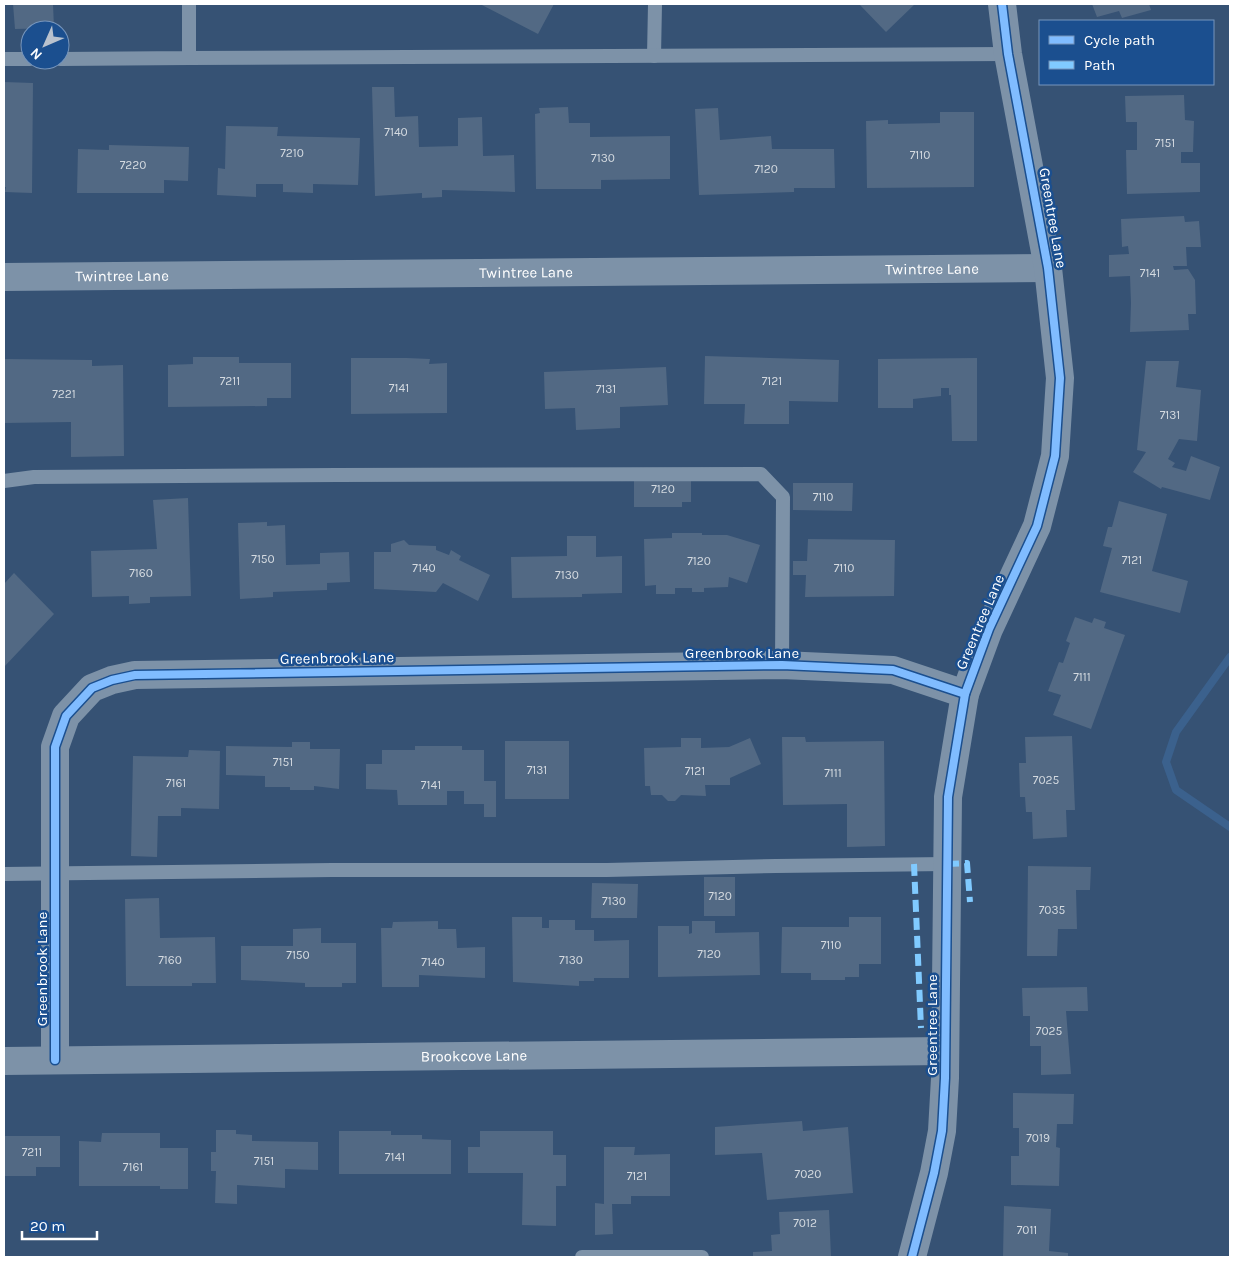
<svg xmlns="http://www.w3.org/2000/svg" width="1234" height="1261" font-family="Karla,sans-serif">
  <rect width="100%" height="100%" fill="#365274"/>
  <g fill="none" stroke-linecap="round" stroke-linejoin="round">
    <!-- stream -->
    <path stroke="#3b618d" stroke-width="8" d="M1230,657L1176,732L1166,762L1176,790L1230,827"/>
  </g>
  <!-- building -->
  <g fill="#526984">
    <path d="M13,4H53L54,28L15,29Z"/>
    <path d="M480,4H554L538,34Z"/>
    <path d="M859,4H915L886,32Z"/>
    <path d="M1092,4H1149L1151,10L1122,18L1119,11L1097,17Z"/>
    <path d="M4,82L33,83L32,193L5,192L6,187H4Z"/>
    <path d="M372,87H394L395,117L418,116L419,147L458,146V118L482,117L483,156L514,155L515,192L442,190V197L422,198V193L375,196Z"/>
    <path d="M1184,95L1185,120L1194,121L1193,152H1181V163H1200V192L1127,194L1126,150H1137V122H1126L1125,96Z"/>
    <path d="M568,107L569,123H590V137L670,136V179L601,180V189H536L535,114L540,113L539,108Z"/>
    <path d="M718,108L720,140L771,136L772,149H834L835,188H794V192L699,195L695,109Z"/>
    <path d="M940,112H974V187L867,188L866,121L888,120V124L940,123Z"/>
    <path d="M226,126L278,127L277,136L360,138L358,185L313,184V193L283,192V184H256V197L217,195L218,168L225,169Z"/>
    <path d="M109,145L189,147L188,181L164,180V193H77L78,149L109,150Z"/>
    <path d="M1184,216L1185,222L1199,221L1201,247H1186L1187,266H1173L1174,270L1188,269L1195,280L1196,314H1188L1189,330L1130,332L1131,303L1130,276L1109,277V255L1129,254L1128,246L1122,247L1121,219Z"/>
    <path d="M705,356L839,360L838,402L789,401V424H744L745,404H704Z"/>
    <path d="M193,357H239V363H291V398H267V406L168,407V365L193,364Z"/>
    <path d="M351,358H407L430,359L429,364L447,363V413L351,414Z"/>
    <path d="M977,358V441H952L951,395H949V388H941V396L913,399V408H878V359Z"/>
    <path d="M4,359L92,360V366L123,365L124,456L71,457V422L4,423Z"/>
    <path d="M1146,361H1179L1176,387L1201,390L1197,441L1179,439L1168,459L1175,463L1172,467L1186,471L1191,456L1220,467L1210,500L1162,487L1161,489L1133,472L1146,452L1137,450Z"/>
    <path d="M666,367L668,405L620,407V428L576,430L575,408L545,409L544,372Z"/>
    <path d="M634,476H691V502H682V507H634Z"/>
    <path d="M793,483H853L852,511L793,510Z"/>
    <path d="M188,498L191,596L150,597V603L129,604V596L92,597L91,551L157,549L153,500Z"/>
    <path d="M1119,501L1167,514L1152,571L1188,581L1180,613L1100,592L1112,548L1103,546L1108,527H1112Z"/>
    <path d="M267,522V526L285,525L286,565L320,564V553L349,552L350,582L327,583V590L273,592V597L240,599L238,523Z"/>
    <path d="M672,533H702V535H727L760,545L747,583L729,577L728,587L704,588V592H692V588H675V594H656V585L645,586L644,539L672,538Z"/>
    <path d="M567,536H596V557L622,556V593L582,594V597L512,598L511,557L567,556Z"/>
    <path d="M808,539L895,540L894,596L805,597L806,575H793V561H807Z"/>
    <path d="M404,540L409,545L436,546V550L449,555L451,550L461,556L459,560L490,575L478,601L443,583L436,592L374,589V552H391V544Z"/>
    <path d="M14,573L54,614L4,667V584Z"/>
    <path d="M1075,617L1092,623L1094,618L1106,622L1104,628L1125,635L1091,729L1053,715L1061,695L1048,691L1059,662L1063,663L1070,643L1066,641Z"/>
    <path d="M1072,736L1075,810H1066L1067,837L1033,839L1032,812H1026L1025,797H1020L1019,763H1026L1025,737Z"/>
    <path d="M782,737H805L806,742L884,741L885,846L847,847V804L783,805Z"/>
    <path d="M681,738H701V748L729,747L750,738L761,764L730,778V785H705L706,796L681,795L675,801H668L662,795H651L650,786H645L644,748L681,747Z"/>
    <rect x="505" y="741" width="64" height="58"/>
    <path d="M292,742H310V749H340L339,789L314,786V790H290V787H265V776L226,775V746L292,747Z"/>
    <path d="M415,746H462V750H484V781H496V817H484V804H464V791H447V805H398L397,790L366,789V764H382V750H415Z"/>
    <path d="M189,750L220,751L219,809L181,808V816H158L157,857L131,856L133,756L188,757Z"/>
    <path d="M1028,866L1091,867L1090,890H1076L1077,929H1058L1057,956H1027Z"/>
    <rect x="704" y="877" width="31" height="39"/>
    <path d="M592,883L638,884L637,918H591Z"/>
    <path d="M159,898L160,938L215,937L216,983H192V986H126L125,899Z"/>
    <path d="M512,917H542V928H549V920H575V930H594V941L629,940V978H594V981H579V986L513,982Z"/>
    <path d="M849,917H881V964H859V977H845V980H811V973H781L782,927H849Z"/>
    <path d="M438,921V929H456L457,948L485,947V978L419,975V987H382L381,928H392L393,922Z"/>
    <path d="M692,921H715V933L759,932L760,975L658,977V926H689V934L692,933Z"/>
    <path d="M321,928V943H356V983H342V987H305V983L241,980V946H293V929Z"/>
    <path d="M1087,987L1088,1011H1066L1071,1074L1041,1075V1046H1030V1016H1023L1022,988Z"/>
    <path d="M1013,1093L1074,1094L1073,1124H1057L1056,1147L1060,1148L1059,1186L1011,1185V1156H1019V1128H1013Z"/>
    <path d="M802,1121L803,1131L848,1127L853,1193L767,1200L762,1153L715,1155V1127Z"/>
    <path d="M216,1130H236V1134L252,1135V1141L318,1142V1170L285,1169V1188L237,1185V1204L215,1203L216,1171H211V1152H216Z"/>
    <path d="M339,1131H391V1135H422V1139L451,1140V1174H339Z"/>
    <path d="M480,1131H553V1155H566V1186H556V1226L522,1225L523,1173H468V1147H480Z"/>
    <path d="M102,1133H160V1148H188V1189H160V1186H79V1141L101,1142Z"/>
    <path d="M4,1136H60V1167H36V1176H4Z"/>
    <path d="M604,1147H635L634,1155L670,1154V1196H631V1204H612L613,1234L595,1235V1203L604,1204Z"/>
    <path d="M1004,1206L1051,1209L1049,1251L1068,1253V1257H1003Z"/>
    <path d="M829,1210L831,1257H753V1252L772,1251L771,1235L780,1234L779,1212Z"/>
  </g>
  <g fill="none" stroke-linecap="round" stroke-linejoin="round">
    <!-- lane -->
    <g stroke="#7d92a8" stroke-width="14">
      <path d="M654,56L655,4"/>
      <path d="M189,58L1008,54"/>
      <path d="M4,59H30"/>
      <path d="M60,59L189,58V4"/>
      <path d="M4,481L34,477L337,475L761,474L783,497L782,665"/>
      <path d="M4,874L332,870H607L776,866L947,864"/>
      <path d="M582,1257H702"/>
    </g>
    <!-- street -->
    <g stroke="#7d92a8" stroke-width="28">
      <path id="s1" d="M4,277L1048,268"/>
      <path d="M55,1060V747L66,716L92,688L112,680L135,675L782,665L893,670L965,694"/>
      <path id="s2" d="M4,1061L945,1051"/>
      <path d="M912,1257L934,1173L942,1131L945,1078L948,797L965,694L989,629L1037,526L1055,456L1060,378L1048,268L1008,54L1002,4"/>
    </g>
    <!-- quiet -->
    <g stroke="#80caff" stroke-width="6" stroke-dasharray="12 6" stroke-linecap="butt">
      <path d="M914,864L921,1028"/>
      <path d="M947,864L967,863L970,902"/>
    </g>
    <!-- cycleway casing -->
    <g stroke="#1b4f8f" stroke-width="11">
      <g id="cycleway">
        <path d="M55,1060V747L66,716L92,688L112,680L135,675L782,665L893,670L965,694"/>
        <path d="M912,1257L934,1173L942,1131L945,1078L948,797L965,694L989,629L1037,526L1055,456L1060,378L1048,268L1008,54L1002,4"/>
      </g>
    </g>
    <!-- cycleway -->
    <use href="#cycleway" stroke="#80bcff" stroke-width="8"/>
  </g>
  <g text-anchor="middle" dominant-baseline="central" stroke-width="5" stroke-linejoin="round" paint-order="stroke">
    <!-- number labels -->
    <g font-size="12" fill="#d4dae0">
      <text x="396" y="132">7140</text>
      <text x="1165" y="143">7151</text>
      <text x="292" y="153">7210</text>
      <text x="920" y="155">7110</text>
      <text x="603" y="158">7130</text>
      <text x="133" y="165">7220</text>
      <text x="766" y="169">7120</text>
      <text x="1150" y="273">7141</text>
      <text x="230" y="381">7211</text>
      <text x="772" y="381">7121</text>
      <text x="399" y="388">7141</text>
      <text x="606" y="389">7131</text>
      <text x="64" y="394">7221</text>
      <text x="1170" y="415">7131</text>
      <text x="663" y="489">7120</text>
      <text x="823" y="497">7110</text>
      <text x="263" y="559">7150</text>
      <text x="1132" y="560">7121</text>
      <text x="699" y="561">7120</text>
      <text x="424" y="568">7140</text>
      <text x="844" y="568">7110</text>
      <text x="141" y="573">7160</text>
      <text x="567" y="575">7130</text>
      <text x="1082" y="677">7111</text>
      <text x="283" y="762">7151</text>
      <text x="537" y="770">7131</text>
      <text x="695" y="771">7121</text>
      <text x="833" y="773">7111</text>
      <text x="1046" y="780">7025</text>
      <text x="176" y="783">7161</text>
      <text x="431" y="785">7141</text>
      <text x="720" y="896">7120</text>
      <text x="614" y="901">7130</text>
      <text x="1052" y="910">7035</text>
      <text x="831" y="945">7110</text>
      <text x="709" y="954">7120</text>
      <text x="298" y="955">7150</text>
      <text x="170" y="960">7160</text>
      <text x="571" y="960">7130</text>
      <text x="433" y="962">7140</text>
      <text x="1049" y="1031">7025</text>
      <text x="1038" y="1138">7019</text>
      <text x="32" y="1152">7211</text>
      <text x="395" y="1157">7141</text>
      <text x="264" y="1161">7151</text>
      <text x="133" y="1167">7161</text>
      <text x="808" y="1174">7020</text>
      <text x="637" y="1176">7121</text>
      <text x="805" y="1223">7012</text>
      <text x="1027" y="1230">7011</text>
    </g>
    <!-- street labels -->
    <g font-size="15" fill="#fff" stroke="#1b4f8f">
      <text transform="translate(1053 218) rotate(80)">Greentree Lane</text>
      <text stroke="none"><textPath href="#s1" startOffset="928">Twintree Lane</textPath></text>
      <text stroke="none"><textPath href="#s1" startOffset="522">Twintree Lane</textPath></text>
      <text stroke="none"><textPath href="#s1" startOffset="118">Twintree Lane</textPath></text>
      <text transform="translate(980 622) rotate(-67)">Greentree Lane</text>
      <text x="742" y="653">Greenbrook Lane</text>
      <text transform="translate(337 658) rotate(-1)">Greenbrook Lane</text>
      <text transform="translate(42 969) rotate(-90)">Greenbrook Lane</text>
      <text transform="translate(932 1025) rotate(-90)">Greentree Lane</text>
      <text stroke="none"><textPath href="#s2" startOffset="470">Brookcove Lane</textPath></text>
    </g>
  </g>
  <!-- border -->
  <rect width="1234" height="1261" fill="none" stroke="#ffffff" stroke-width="10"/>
  <!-- legend -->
  <rect x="1039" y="20" width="175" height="65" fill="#1b4f8f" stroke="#7695bc"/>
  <rect x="1049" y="36" width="25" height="8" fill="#80bcff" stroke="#7695bc"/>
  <text x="1084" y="45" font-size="15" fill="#ffffff">Cycle path</text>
  <rect x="1049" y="61" width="25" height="8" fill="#80caff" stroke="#7695bc"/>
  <text x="1084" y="70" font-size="15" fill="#ffffff">Path</text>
  <!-- north arrow -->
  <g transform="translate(45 45) rotate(225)"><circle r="24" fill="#1b4f8f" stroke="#7695bc"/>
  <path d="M0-4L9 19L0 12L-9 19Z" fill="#b9c2ce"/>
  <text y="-8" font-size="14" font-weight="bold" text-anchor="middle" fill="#ffffff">N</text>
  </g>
  <!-- scale -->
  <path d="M22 1231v8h75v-8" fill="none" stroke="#ffffff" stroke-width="2.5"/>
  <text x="30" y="1231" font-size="15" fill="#ffffff" stroke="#1b4f8f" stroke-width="4" paint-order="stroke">20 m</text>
</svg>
